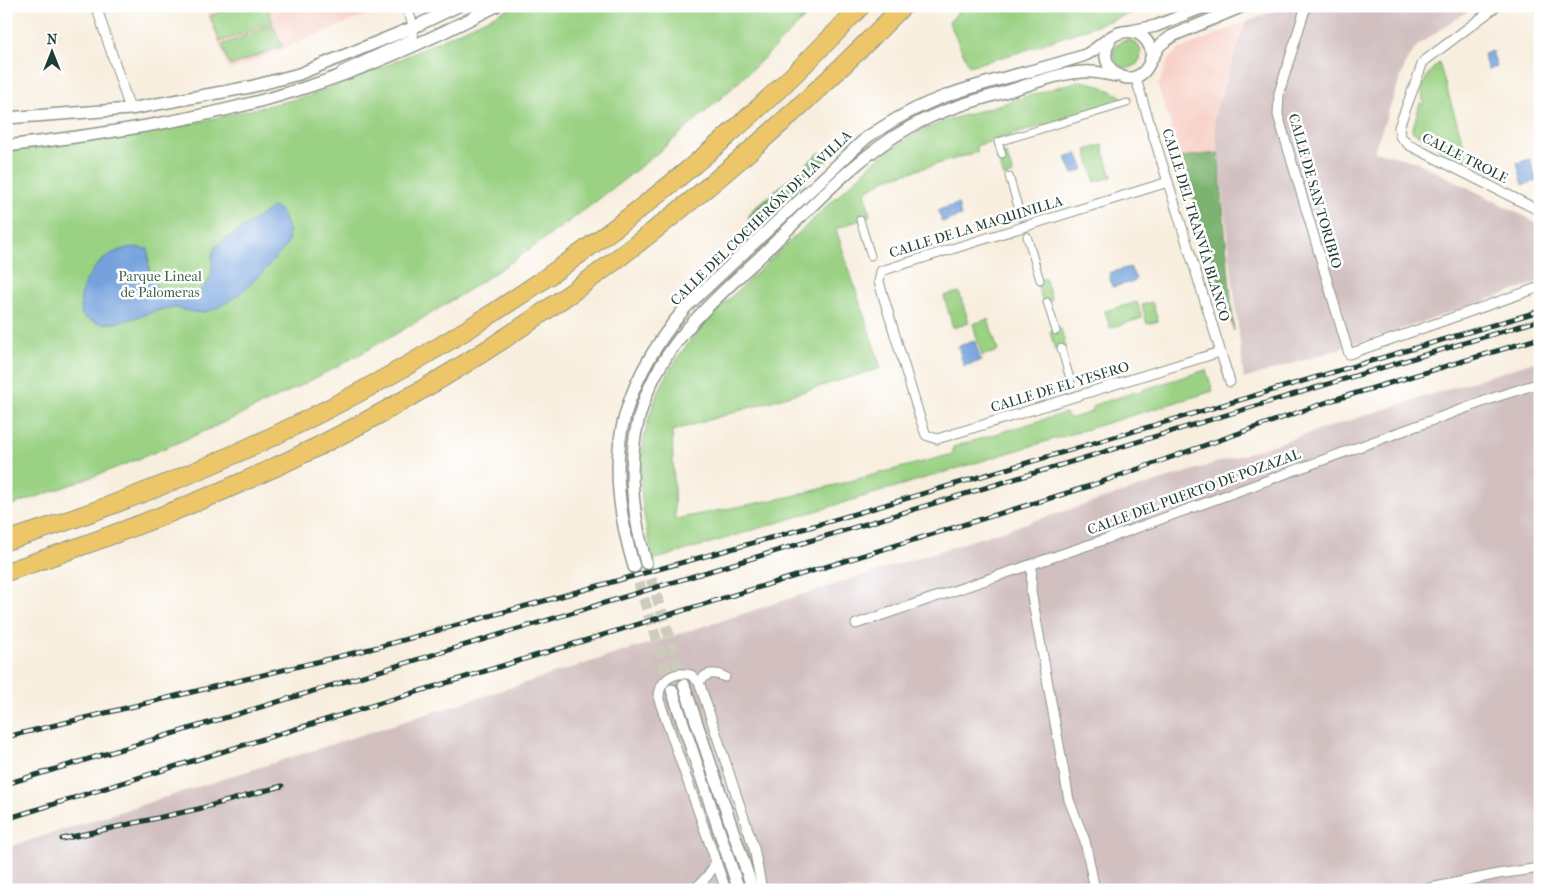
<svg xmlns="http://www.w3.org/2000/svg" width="1546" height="896" font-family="'IM FELL French Canon',serif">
  <rect width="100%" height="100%" fill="#fff"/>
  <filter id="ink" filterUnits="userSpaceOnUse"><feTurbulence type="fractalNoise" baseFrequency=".02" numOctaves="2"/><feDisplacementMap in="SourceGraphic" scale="10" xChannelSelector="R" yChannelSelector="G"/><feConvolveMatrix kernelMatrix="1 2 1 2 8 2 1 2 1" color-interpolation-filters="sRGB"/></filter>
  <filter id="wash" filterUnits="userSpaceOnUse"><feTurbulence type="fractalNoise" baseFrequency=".0096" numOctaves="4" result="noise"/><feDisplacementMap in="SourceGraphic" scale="20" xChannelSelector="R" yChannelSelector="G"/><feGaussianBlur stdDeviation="1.12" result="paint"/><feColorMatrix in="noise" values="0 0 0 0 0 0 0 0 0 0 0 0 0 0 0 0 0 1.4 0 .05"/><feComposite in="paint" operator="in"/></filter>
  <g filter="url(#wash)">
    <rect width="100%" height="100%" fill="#f8eede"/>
    <!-- built -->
    <g fill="#f7d1c7">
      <path d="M204,6H382L383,8L229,71Z"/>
      <path d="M1246,22L1214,116L1218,153L1181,157L1158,86L1169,58L1180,49Z"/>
    </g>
    <!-- industrial -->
    <g fill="#d2bfc0">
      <path d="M1288,6H1475L1418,45L1407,60L1374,151L1417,162L1540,224V282L1402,329L1244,379L1214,116L1246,22Z"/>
      <path d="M1540,360V890H6V848Z"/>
    </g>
    <!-- green -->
    <g fill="#9ad183" stroke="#5c875c">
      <path d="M237,6H267L273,23L220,42L210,16Z"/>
      <path d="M514,6H816C592,239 313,407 6,507V151L164,130L309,96L390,64Z"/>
      <path d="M964,6H1152L1020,52L969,66L949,22Z"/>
      <path d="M273,25L282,46L230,66L222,45Z"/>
      <circle cx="1127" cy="54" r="14"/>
      <path d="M1439,63L1469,163L1438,148L1435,139L1432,143L1412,131L1420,103L1424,104C1419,88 1426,73 1439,63Z"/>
      <path d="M1078,81C1095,82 1107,88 1122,97L1123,101L976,146L978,152L886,179L865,192L870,216L836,229L881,368L672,431L675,519L793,496L953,454V447L1065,413L1068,417L1073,418L1091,412L1094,405L1206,370L1213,391L654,560C626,460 641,393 711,316L876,160L906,139L942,122Z"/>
      <path d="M1102,145L1112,177L1095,182L1086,150Z"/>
      <path d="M1006,153L1013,174L1004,177L997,156Z"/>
      <path d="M1045,278L1052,300L1043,303L1036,281Z"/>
      <path d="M959,292L969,323L953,328L944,296Z"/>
      <path d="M1137,302L1142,318L1110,328L1105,311Z"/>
      <path d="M1152,302L1158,321L1147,324L1142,305Z"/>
      <path d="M988,319L998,351L982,356L973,324Z"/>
      <path d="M1061,329L1066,347L1055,350L1050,332Z"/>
    </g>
    <!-- forest -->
    <g fill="#7bb371" stroke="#4d7852">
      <path d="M819,153L834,154L745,236L750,212Z"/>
      <path d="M1218,153L1234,331L1181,157Z"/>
    </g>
    <!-- water -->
    <g fill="#74a2dd" stroke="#4a7088">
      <path d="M1492,51L1497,67L1488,70L1483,54Z"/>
      <path d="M1077,153L1084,169L1073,174L1066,158Z"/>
      <path d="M1530,159L1537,181L1523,185L1517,163Z"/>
      <path d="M958,204L961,216L942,222L938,210Z"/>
      <path d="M273,207L279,209C284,218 291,230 288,242C287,247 282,250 279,254C262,274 232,306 205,312C193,315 182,307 170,308C144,311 107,336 82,315C74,284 101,250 133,247C137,247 143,249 148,249C149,258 148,273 152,280C163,301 193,303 207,283C216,271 209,256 215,247Z"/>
      <path d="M1130,267L1136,279L1134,282L1112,287L1109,273Z"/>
      <path d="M975,341L981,361L964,366L958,346Z"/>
    </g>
  </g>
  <g filter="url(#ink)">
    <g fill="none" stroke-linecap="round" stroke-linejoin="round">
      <!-- tertiary-tunnel -->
      <g stroke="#cdcbbc" stroke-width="11" stroke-dasharray="11 5.5" stroke-linecap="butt">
        <path d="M646,563L684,683"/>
        <path d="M634,567L672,690"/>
      </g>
      <!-- pedestrian casing -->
      <g stroke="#8c9689" stroke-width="9">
        <g id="pedestrian">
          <path d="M1002,154L998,142L1127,103"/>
          <path d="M1009,176L1021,217"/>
          <path d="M860,220L871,256"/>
          <path d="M1027,236L1040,280"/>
          <path d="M1047,302L1056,331"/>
          <path d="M1061,348L1071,382"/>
        </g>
      </g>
      <!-- minor casing -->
      <g stroke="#8c9689" stroke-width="11">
        <g id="minor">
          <path d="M96,6L130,109"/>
          <path d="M1306,6L1279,93L1278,115L1349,354L1540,287"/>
          <path d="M1497,6L1423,62L1399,127L1400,136L1409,145L1540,211"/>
          <path d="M1538,6L1540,11"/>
          <path d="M342,71L413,38L414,27L406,6"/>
          <path d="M1135,76L1230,382"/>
          <path d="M1168,182L881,271L879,282L920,418L926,435L937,439L1220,352"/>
          <path d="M1032,564L1031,591L1069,800L1085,841L1095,890"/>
          <path d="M856,624L1109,538L1496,397L1540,383"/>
          <path d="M699,682C706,672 715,672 725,677"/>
          <path d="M694,890C703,881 711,874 716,861"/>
          <path d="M726,890L659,700C658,681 673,670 691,675L699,682L754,848L762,890"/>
          <path d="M1421,890L1498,874L1540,868"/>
        </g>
      </g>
      <!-- tertiary casing -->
      <g stroke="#8c9689" stroke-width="14">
        <g id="tertiary">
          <path d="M1131,31L1156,26L1206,6"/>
          <path d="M1151,60L1160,45L1172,36L1243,6"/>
          <path d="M6,118L130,109L250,87L299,74L414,27L458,6"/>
          <path d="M6,146C106,134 208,119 304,88C371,67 434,38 496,6"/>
          <path d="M646,563C631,508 625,455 644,401C666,340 714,300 759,258C811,208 862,148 928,118C953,106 981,99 1008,91C1032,84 1058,73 1083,72C1094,71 1106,74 1117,76"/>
          <path d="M634,567C603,463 615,392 685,308L866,138C891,121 917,106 946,96C991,79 1039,71 1085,55C1098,50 1109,34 1123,32C1143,28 1158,49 1148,66C1133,93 1093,70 1110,40"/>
          <path d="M684,685L753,890"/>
          <path d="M672,690L739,890"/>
        </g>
      </g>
      <!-- motorway casing -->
      <g stroke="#8c9689" stroke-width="20">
        <g id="motorway">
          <path d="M6,541C329,441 630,254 861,6"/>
          <path d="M6,572C84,546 162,518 238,484C491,373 710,203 903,6"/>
        </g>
      </g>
      <!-- pedestrian -->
      <use href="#pedestrian" stroke="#fff" stroke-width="7"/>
      <!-- minor -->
      <use href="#minor" stroke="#fff" stroke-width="9"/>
      <!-- tertiary -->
      <use href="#tertiary" stroke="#fff" stroke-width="11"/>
      <!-- motorway -->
      <use href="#motorway" stroke="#ecc669" stroke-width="18"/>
      <!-- rail casing -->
      <g stroke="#1f3d34" stroke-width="5">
        <g id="rail">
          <path d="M6,737L378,647L817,525L1540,311"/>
          <path d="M6,784L1540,320"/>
          <path d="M6,819L276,735L1090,486L1333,400L1540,338"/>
          <path d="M62,839L198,809L282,786"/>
        </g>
      </g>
      <!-- rail -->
      <use href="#rail" stroke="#fff" stroke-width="3" stroke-dasharray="9" stroke-linecap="butt"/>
    </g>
  </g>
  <g text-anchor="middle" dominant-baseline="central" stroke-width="5" stroke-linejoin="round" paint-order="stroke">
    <!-- street labels -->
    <g font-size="14" fill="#1f3d34" stroke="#fff">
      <text transform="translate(1465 158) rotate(27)">CALLE TROLE</text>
      <text transform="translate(1315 191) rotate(74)">CALLE DE SAN TORIBIO</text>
      <text transform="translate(761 218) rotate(-44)">CALLE DEL COCHERÓN DE LA VILLA</text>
      <text transform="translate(1196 225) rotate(73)">CALLE DEL TRANVÍA BLANCO</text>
      <text transform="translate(976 227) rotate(-17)">CALLE DE LA MAQUINILLA</text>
      <text transform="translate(1060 387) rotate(-17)">CALLE DE EL YESERO</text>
      <text transform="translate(1194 492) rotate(-20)">CALLE DEL PUERTO DE POZAZAL</text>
    </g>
    <!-- park labels -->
    <g font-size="14" fill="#3e6248" stroke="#fff">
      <text x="160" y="276">Parque Lineal<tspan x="160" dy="16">de Palomeras</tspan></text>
    </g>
  </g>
  <!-- margin -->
  <rect width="1546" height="896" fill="none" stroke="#fff" stroke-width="25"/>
  <!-- north arrow -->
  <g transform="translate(52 52)" stroke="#ffffff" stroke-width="4" paint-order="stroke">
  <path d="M0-4L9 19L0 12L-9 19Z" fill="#1f3d34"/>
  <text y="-8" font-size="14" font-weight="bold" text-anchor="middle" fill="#1f3d34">N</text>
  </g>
</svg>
